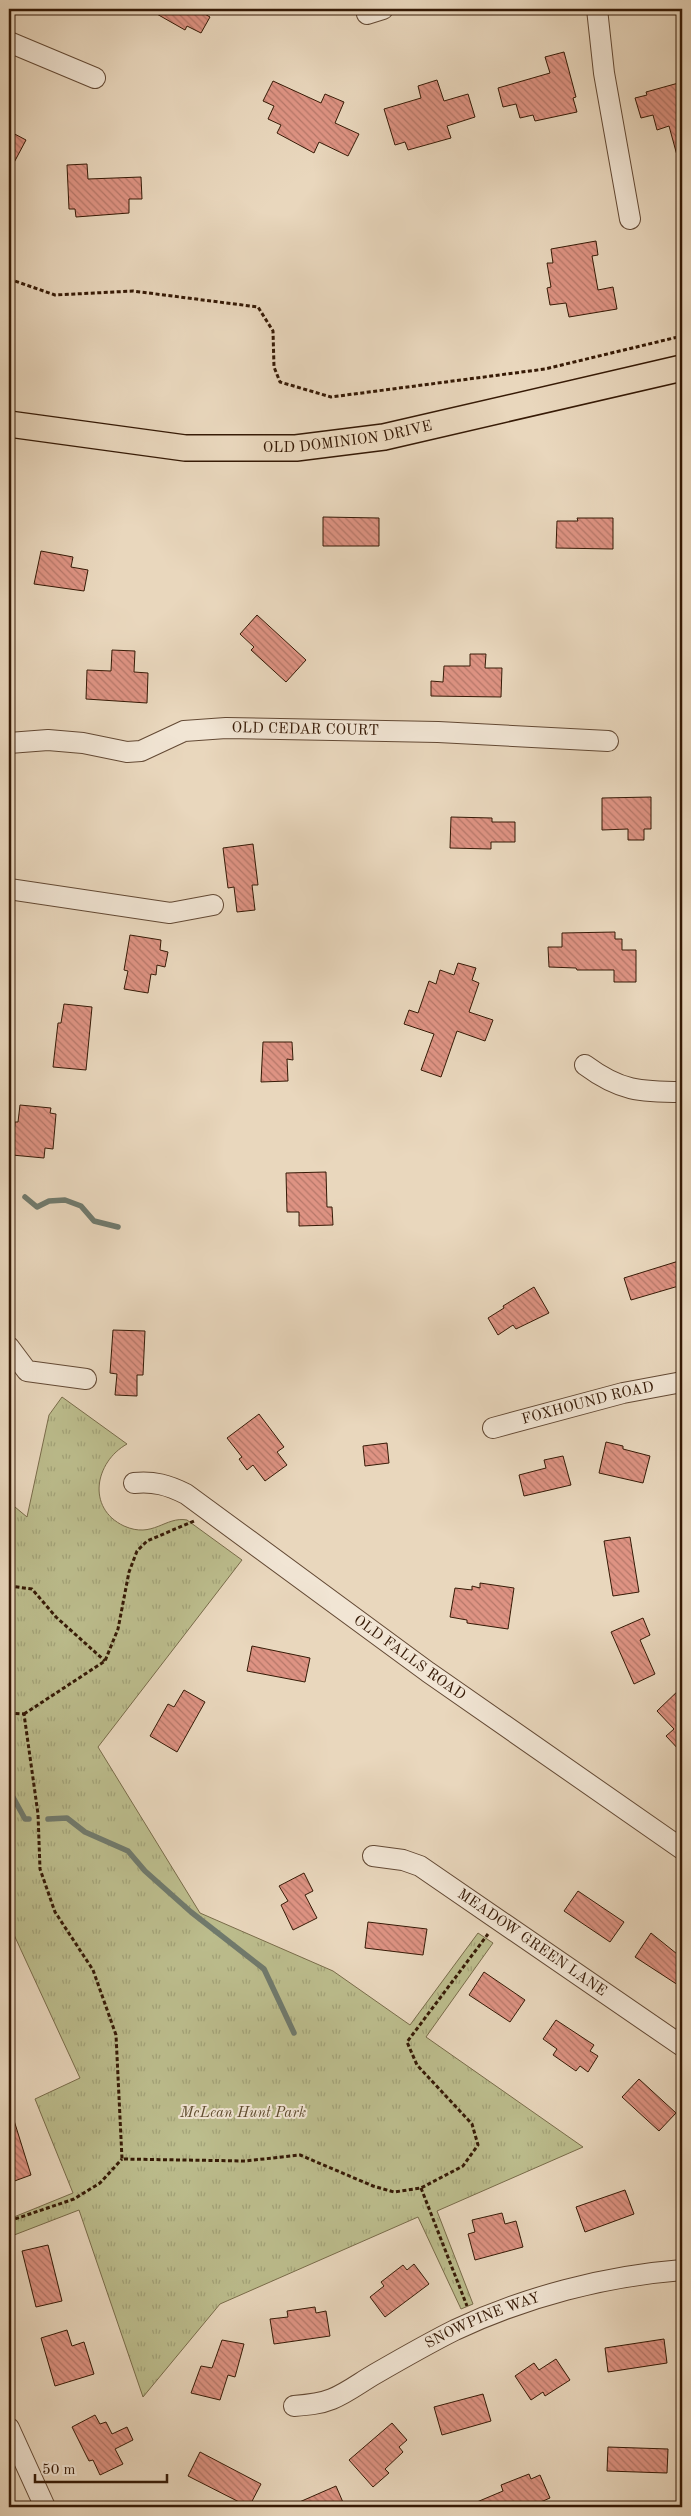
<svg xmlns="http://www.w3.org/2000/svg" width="691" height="2516" font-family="'Old Standard TT',serif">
  <defs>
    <pattern id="park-tufts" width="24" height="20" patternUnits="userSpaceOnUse" patternTransform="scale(1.25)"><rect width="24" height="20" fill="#bcbd8d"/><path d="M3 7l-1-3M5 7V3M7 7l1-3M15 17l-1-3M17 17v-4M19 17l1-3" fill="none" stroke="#a2a278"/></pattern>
    <pattern id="building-back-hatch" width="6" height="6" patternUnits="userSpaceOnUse" patternTransform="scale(1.25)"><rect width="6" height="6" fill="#de9383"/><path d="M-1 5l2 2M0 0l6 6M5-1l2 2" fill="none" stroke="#b57769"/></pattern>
  </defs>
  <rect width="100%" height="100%" fill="#e9d7bd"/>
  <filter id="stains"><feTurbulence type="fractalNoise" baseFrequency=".004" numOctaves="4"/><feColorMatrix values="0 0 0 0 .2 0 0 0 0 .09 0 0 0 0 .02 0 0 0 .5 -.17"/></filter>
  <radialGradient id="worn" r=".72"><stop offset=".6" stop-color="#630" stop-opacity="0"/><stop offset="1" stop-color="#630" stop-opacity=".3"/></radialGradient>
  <!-- park -->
  <path fill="url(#park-tufts)" stroke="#796c4a" d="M62,1397L127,1444C95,1462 86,1508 124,1526C153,1539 165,1516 187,1520L242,1560L98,1747L200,1913L333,1971L410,2025L478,1933L493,1943L426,2037L583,2147L437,2211L473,2304L461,2309L418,2217L220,2304L143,2397L79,2210L9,2237V2219L73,2193L35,2099L80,2078L9,1924V1502L27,1517L49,1415Z"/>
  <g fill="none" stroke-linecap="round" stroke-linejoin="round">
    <!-- stream -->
    <g stroke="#707a6d" stroke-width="5.5">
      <path d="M25,1197L37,1207L49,1201L65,1200L81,1206L94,1221L118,1227"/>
      <path d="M9,1790L25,1819H29"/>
      <path d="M48,1819L67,1818L85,1832L128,1851L145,1871L191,1912L264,1969L294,2033"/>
    </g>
  </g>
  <!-- building -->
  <g fill="url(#building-back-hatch)" stroke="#361a06">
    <path d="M148,9H196L210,17L201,33L187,26L185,30Z"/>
    <path d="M564,52L576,97L573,98L577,112L535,121L533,115L520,118L516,104L503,107L498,88L550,73L545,57Z"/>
    <path d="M437,80L444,101L468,94L475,117L447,126L451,138L408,150L405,142L395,145L384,109L421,98L418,86Z"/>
    <path d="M273,81L321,103L325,94L344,102L335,123L359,134L348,156L319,142L314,153L277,133L281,125L268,119L274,106L263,101Z"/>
    <path d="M682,82V158L678,159L669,126L657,130L653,115L641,118L635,98L647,95L646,92Z"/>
    <path d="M9,131L26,140L9,172Z"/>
    <path d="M87,164L88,179L141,177L142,199H129V213L76,217L75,209H69L67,165Z"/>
    <path d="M596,241L598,255L592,256L598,290L613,287L617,309L569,317L566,303L550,305L547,288L551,287L547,263H553L551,249Z"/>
    <path d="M323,517L379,518V546H323Z"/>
    <path d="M577,518H613V549L556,548L557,521H578Z"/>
    <path d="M41,551L73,557L71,567L88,570L84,591L34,584Z"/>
    <path d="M257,615L306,660L286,682L251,650L254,647L240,634Z"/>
    <path d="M112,650L135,651L134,672L148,673L147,703L86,699L87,670L111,671Z"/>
    <path d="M470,654H486L485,668H502L501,697L431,696V681L443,682L444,666H470Z"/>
    <path d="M651,797V829H644V840H628V829L602,830V798Z"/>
    <path d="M451,817L492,818V822H515V842H491V849L450,848Z"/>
    <path d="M253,844L258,885H252L255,910L237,912L234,887L228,888L223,848Z"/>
    <path d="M615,932V939H622V950H636V982H614V970H577L576,968L549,967L548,947H562V933Z"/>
    <path d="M130,935L161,940L160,950L168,952L165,967L157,965L156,975L151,974L148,993L124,989L128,971L124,970Z"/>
    <path d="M458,963L476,968L472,980L479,983L469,1012L493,1020L485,1041L457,1031L441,1077L421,1070L434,1034L404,1024L409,1010L418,1013L429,981L436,984L440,970L454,975Z"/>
    <path d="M64,1004L92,1007L86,1070L53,1067L58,1023H61Z"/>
    <path d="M263,1042H292L293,1060L287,1059L288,1081L261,1082Z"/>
    <path d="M20,1105L51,1108L50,1113L56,1114L53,1149L45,1148L44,1158L12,1155L15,1122H18Z"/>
    <path d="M326,1172L327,1207H332L333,1225L299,1226V1212H287L286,1173Z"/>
    <path d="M682,1260V1285L631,1300L624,1278Z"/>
    <path d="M534,1287L549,1313L516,1329L513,1325L498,1335L488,1318L504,1308L503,1306Z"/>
    <path d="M113,1330L145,1331L143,1375H137V1396L115,1395L117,1374L110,1373Z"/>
    <path d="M259,1414L284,1447L277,1452L287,1465L265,1481L253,1465L247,1470L239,1459L242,1457L227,1438Z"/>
    <path d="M606,1442L623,1446V1449L650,1456L643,1483L599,1473Z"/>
    <path d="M387,1443L389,1463L365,1466L363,1446Z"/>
    <path d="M563,1456L571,1485L524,1496L519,1475L546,1468L544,1460Z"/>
    <path d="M630,1537L639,1592L613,1596L604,1541Z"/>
    <path d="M480,1583L514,1588L508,1629L467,1623V1620L450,1617L455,1588L472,1590V1586L480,1588Z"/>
    <path d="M643,1618L650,1635L640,1640L655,1674L634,1684L611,1632Z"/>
    <path d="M252,1646L310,1658L305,1682L247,1671Z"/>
    <path d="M682,1687V1753L666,1736L674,1729L657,1711Z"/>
    <path d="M184,1690L205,1702L177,1752L150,1736L168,1704L174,1707Z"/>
    <path d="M304,1873L313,1891L305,1895L317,1918L293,1930L281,1905L288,1901L279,1886Z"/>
    <path d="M578,1891L624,1922L610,1942L564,1911Z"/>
    <path d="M368,1922L427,1929L423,1955L365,1948Z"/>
    <path d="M651,1933L682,1958V1977L678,1985L635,1957Z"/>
    <path d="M484,1972L525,2000L510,2022L469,1995Z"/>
    <path d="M556,2020L594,2045L590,2051L598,2056L588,2072L580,2066L576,2071L553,2055L557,2049L543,2039Z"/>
    <path d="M639,2079L676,2113L659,2131L622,2097Z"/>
    <path d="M12,2114L31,2175L9,2183V2115Z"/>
    <path d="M625,2190L634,2214L585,2232L576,2207Z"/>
    <path d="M502,2213L505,2224L516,2221L523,2247L475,2260L468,2234L475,2232L472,2220Z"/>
    <path d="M48,2245L62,2301L36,2307L22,2251Z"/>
    <path d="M414,2264L429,2284L385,2317L370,2297L384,2286L381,2282L403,2265L407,2270Z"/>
    <path d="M315,2307L316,2313L326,2311L330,2336L274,2344L270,2319L288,2317L287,2311Z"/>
    <path d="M67,2330L72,2346L84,2342L94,2374L55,2386L41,2338Z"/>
    <path d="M664,2339L667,2363L608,2372L605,2348Z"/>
    <path d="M222,2340L244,2344L235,2377L228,2375L220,2400L191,2393L201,2366L212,2368Z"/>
    <path d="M556,2359L570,2380L545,2396L543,2392L531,2400L515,2376L534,2363L539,2370Z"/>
    <path d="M483,2394L491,2421L442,2435L434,2407Z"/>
    <path d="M95,2415L100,2424L106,2422L112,2434L127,2427L133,2440L115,2449L123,2464L100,2475L93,2460L89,2461L72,2427Z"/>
    <path d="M392,2423L407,2440L399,2447L403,2452L385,2469L389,2473L373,2487L349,2460Z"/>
    <path d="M608,2447L668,2449L667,2473L607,2471Z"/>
    <path d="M200,2452L261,2484L249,2507L188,2476Z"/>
    <path d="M529,2474L531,2479L540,2475L550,2498L529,2507H465L503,2491L501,2485Z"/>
    <path d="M336,2486L345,2507H288Z"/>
  </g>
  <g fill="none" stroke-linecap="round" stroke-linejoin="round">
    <!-- minor casing -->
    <g stroke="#634934" stroke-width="22">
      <g id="minor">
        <path d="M597,9L604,73L630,219"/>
        <path d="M367,14L383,9"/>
        <path d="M9,42L95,78"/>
        <path id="s1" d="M9,743L48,740L83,743L127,752L141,751L184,731L226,728L438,732L608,741"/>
        <path d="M9,889L170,913L213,905"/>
        <path d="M585,1065C620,1091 640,1092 682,1092"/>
        <path d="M9,1347L27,1371L86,1379"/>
        <path id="s2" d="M493,1428L623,1393L682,1382"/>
        <path id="s3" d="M134,1483C154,1481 168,1485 186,1494L428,1672L682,1849"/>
        <path id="s4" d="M373,1856L403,1860L420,1866L682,2046"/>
        <path id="s5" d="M294,2406C307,2405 320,2404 332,2399C347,2393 361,2382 375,2374C401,2359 427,2344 455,2330C525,2297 605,2276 682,2270"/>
        <path d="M9,2428L45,2507"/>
      </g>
    </g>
    <!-- major casing -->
    <g stroke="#361a06" stroke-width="28">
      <g id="major">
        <path id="s6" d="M9,424L185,448H296L384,437L682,368"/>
      </g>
    </g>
    <!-- path -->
    <g stroke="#361a06" stroke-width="3" stroke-dasharray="4 2.5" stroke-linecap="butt">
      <path d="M9,279L55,295L133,291L258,307L273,331L274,367L280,382L331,397L545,369L682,336"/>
      <path d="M9,1586L32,1589L56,1617L105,1661"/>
      <path d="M9,1713L24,1714L38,1814L40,1869L55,1912L93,1970L116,2035L122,2159L245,2161L300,2155L373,2186L394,2192L421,2188L463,2166L478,2145L472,2124L417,2065L407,2042L488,1934"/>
      <path d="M24,1714L105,1661L118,1629L129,1572L137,1551L147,1541L194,1521"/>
      <path d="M421,2188L467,2306"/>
      <path d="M9,2221L74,2199L100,2183L122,2159"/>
    </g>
    <!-- minor -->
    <use href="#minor" stroke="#f1e5d4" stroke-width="20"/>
    <!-- major -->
    <use href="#major" stroke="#e9d7bd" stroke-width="25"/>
  </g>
  <g text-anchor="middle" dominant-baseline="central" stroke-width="4" stroke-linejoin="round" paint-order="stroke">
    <!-- street labels -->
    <g font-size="15" fill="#361a06" stroke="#f1e5d4">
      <text stroke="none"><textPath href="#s6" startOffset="341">OLD DOMINION DRIVE</textPath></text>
      <text stroke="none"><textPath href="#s1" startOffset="302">OLD CEDAR COURT</textPath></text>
      <text stroke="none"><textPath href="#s2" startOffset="98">FOXHOUND ROAD</textPath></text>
      <text stroke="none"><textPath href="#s3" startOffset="331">OLD FALLS ROAD</textPath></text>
      <text stroke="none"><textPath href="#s4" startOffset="184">MEADOW GREEN LANE</textPath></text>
      <text stroke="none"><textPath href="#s5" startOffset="209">SNOWPINE WAY</textPath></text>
    </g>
    <!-- park labels -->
    <g font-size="15" font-style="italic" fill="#5e4b2e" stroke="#f1e5d4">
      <text x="243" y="2113">McLean Hunt Park</text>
    </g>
  </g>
  <!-- margin -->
  <rect width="691" height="2516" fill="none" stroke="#e9d7bd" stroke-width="30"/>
  <rect x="10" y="10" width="671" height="2496" fill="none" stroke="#361a06" stroke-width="2.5"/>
  <rect x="15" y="15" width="661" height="2486" fill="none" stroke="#361a06"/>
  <!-- scale -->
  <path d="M35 2474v8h132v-8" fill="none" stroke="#361a06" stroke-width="2.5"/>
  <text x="42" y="2474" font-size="15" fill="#361a06" stroke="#f1e5d4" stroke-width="4" paint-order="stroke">50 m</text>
  <rect width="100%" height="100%" filter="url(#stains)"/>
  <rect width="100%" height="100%" fill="url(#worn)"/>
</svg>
